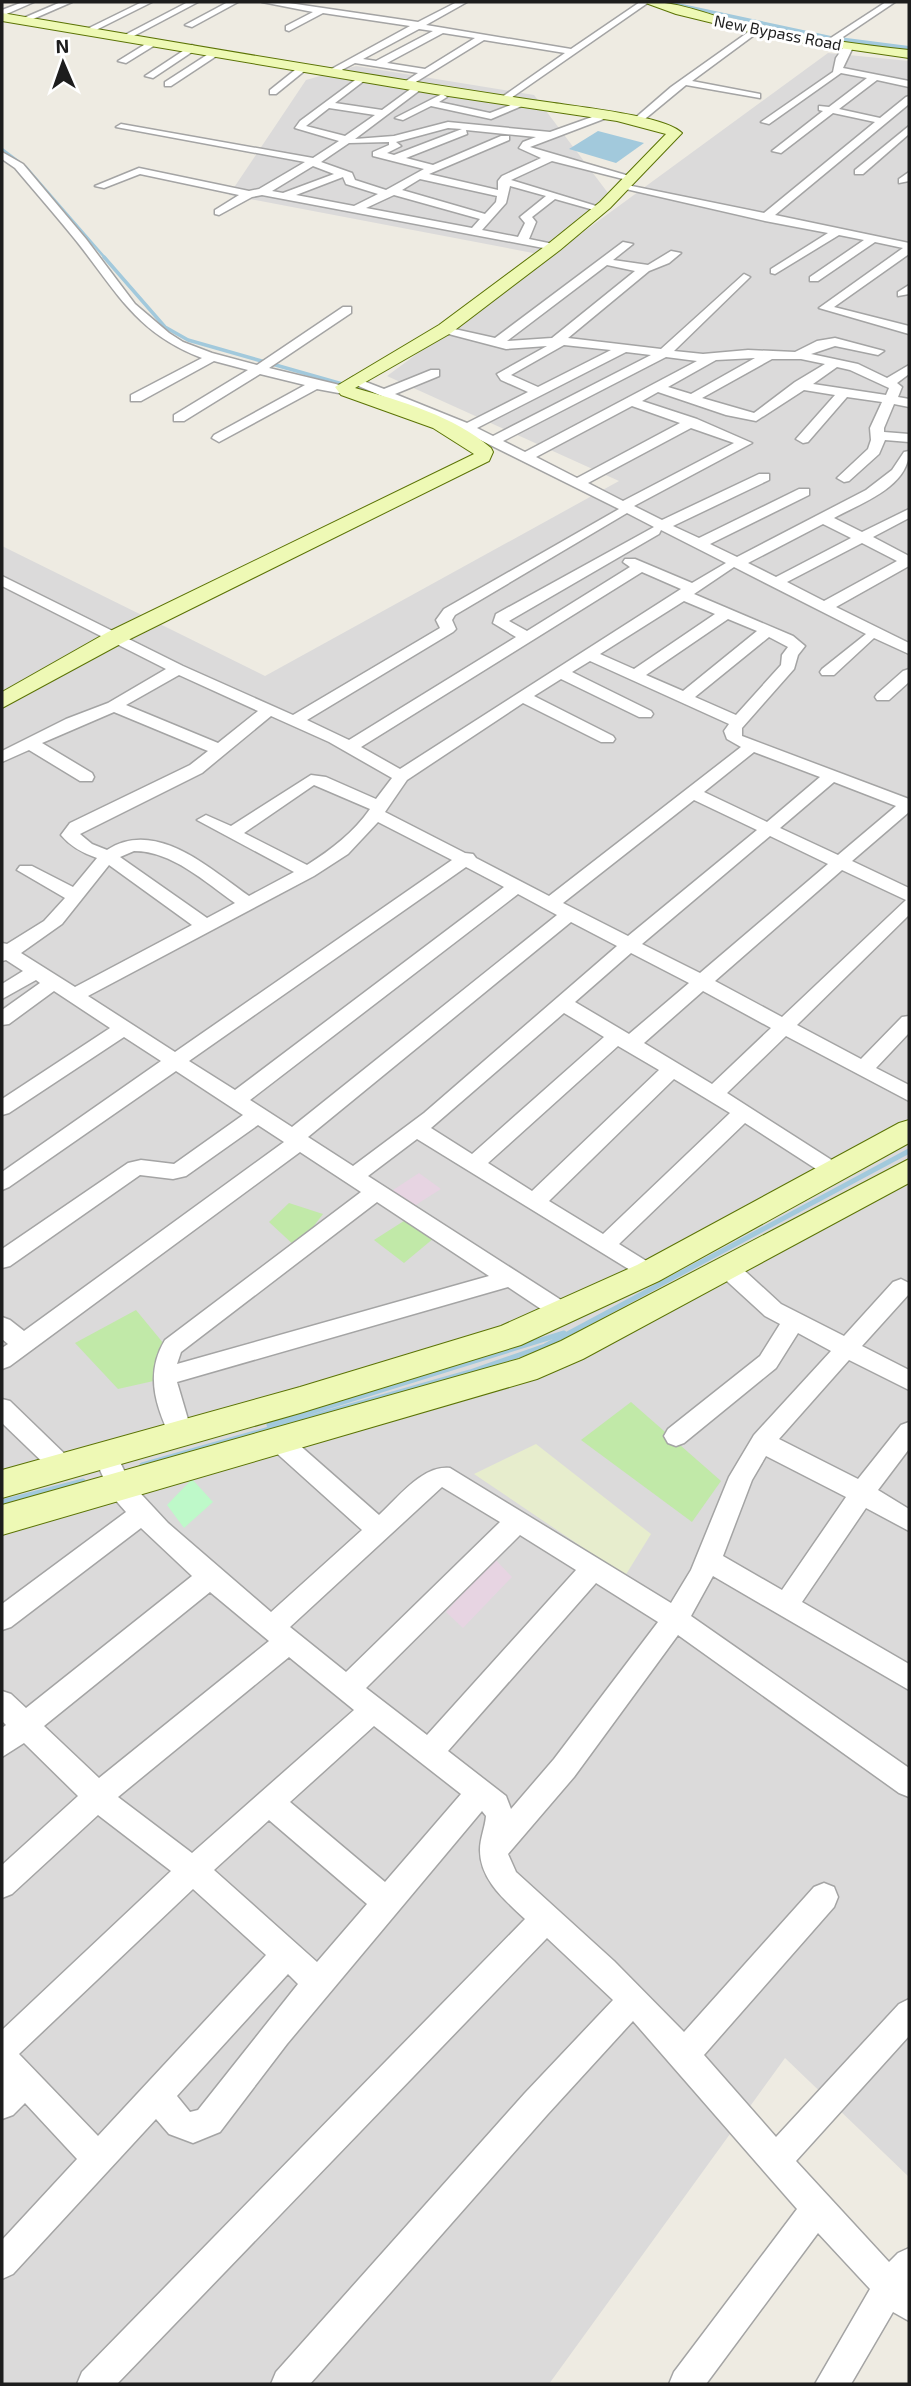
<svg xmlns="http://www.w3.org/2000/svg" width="911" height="2386" font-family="'Exo 2',sans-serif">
  <rect width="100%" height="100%" fill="#eeebe2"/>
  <!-- residential -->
  <path fill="#dbdada" d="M828,53L909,61V2177L785,2058L549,2384H2V546L265,676L619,481L387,376L549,256L229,195L306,80L356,66L534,95L611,197L571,241Z"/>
  <!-- industrial -->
  <g fill="#e7d4e2">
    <path d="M419,1173L441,1189L411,1208L390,1192Z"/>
    <path d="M494,1558L512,1577L463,1628L446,1612Z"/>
  </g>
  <!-- farmland -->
  <path fill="#e7edcd" d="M536,1444L651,1534L625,1576L474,1474Z"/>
  <!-- grass -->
  <g fill="#c1e9a8">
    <path d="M289,1203L323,1214L297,1248L269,1222Z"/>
    <path d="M407,1219L434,1238L404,1263L374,1240Z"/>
    <path d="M136,1310L164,1344L158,1380L118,1389L75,1343Z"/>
    <path d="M631,1402L721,1481L692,1522L581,1440Z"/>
  </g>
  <!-- park -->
  <path fill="#bef9c9" d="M192,1479L213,1502L184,1528L167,1505Z"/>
  <!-- water -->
  <path fill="#a2c9dc" d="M598,131L644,143L616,163L569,149Z"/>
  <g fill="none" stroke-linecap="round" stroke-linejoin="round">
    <!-- stream-far2 -->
    <path stroke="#a2c9dc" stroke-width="2.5" d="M2,149L26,167L106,259"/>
    <!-- stream-far1 -->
    <path stroke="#a2c9dc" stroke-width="3.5" d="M104,257L165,327L188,340L381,395"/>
    <!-- stream -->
    <g stroke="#a2c9dc" stroke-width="5">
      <path d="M269,1425L564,1333"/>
      <path d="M142,1465L470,1372L545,1346L909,1151"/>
      <path d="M2,1502L83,1481"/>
    </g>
    <!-- canal -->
    <path fill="#a2c9dc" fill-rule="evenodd" d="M659,2H673L831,36L909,46V51L831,40Z"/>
    <!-- street casing -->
    <g stroke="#a4a4a4" stroke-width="3">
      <g id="street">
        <path d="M23,2H34L2,16V10Z"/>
        <path d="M61,2H72L26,22L19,20Z"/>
        <path d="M142,2H152L92,32L85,30Z"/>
        <path d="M188,2H198L128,39L121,37Z"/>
        <path d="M228,2H238L192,27L185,25Z"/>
        <path d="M262,2H282L418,22L457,2H467L426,25L571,49L640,2H649L505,102L502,101V97L565,53L484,40L406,88L403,87V83L418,73L355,63L334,74L326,72L410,26L323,13L289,31L286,30V26L313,12ZM419,29L433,31L376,61L363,59ZM443,33L475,38L425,69L387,63Z"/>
        <path d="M886,2H895L831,45L823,43Z"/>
        <path d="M754,28L761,30L692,81L760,94V98L686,85L640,123H634V119L671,87Z"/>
        <path d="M152,40L160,42L126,63L118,61Z"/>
        <path d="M192,45L197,48L195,50L153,78L145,76Z"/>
        <path d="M845,45L853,47L843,68L909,81V87L877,80L839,109L880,118L906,97L909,96V104L775,215L909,243V254L834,307L909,326V334L819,308L903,248L875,242L818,281H810V277L864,240L839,235L775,274L771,273V269L828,233L765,221L617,187L622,184L764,213L875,122L833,113L781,153L772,151L823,111L819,110V106L829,107L867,78L841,73L769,124L761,122L833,72L836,58Z"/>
        <path d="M213,51L221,53L171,86H165V82Z"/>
        <path d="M300,66L308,68L276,94H270V90Z"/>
        <path d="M362,75L365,76V80L335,103L382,110L416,85L424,87L355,139L394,136L448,122L550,132L606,112L611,115L609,117L530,147L636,178L631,181L552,161L511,180L606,209L601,212L555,199L532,217L536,222L529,239L558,245L560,247L554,250L262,195L252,197L219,215L215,214V210L239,195L140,174L104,188L95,186L139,168L249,191L259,189L305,162L116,127L121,124L313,158L339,141L295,128L300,121ZM329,108L375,115L345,136L306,126ZM448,128L462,129L394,155L387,153L401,146L396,142ZM466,130L536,137L523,142L519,148L541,158L502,176L498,181V190L429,174L509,140V136H501L433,165L406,158L467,134ZM389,142V145L373,152V156L424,169L386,190L355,180L352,173L321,162L349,143ZM313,166L334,174L283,193L272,191ZM343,177L346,184L378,194L354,206L296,195ZM420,179L497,196L496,202L485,214L402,190ZM510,186L546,196L520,217L525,223L518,237L482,230L506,203ZM394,195L480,219L472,228L366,208Z"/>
        <path d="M442,94L447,97L439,102L490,113L521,101L529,103L491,119L431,106L403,120L395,118Z"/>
        <path d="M909,126V134L863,174H855V170Z"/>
        <path d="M2,152L23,164L86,239L135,304L169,333L183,342L212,353L257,365L343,307H351V313L269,368L348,387L350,390L344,394L317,389L219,442L212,438L214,435L305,385L260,374L184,421H174V415L248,370L214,361L141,401H131V395L202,358C138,334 118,294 78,243C58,218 36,193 15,168L2,159Z"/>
        <path d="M909,172V181L899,183V179Z"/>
        <path d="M623,242L633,244L613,260L648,265L671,251L681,253L669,263L649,271L568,338L661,349L744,274L750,277L748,279L674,351L703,354L748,350L795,352L817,341L835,338L884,351L878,355L835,346L811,354L858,364L887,378L909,365V374L897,383L902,387L898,397L909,399V407L894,404L884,428V432L909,434V442L885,440L879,454L849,481L844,482L837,478L868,449L871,440L870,428L882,402L847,397L808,442L803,443L796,439L835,395L804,390L756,421L726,415L658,392L642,401L697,419L752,443L634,506L662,520L759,474H769V480L673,526L699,538L799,489H809V495L710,544L737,557L866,490L892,470L904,452L909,451C909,487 861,503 834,518L862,532L909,509V518L873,537L909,556V566L836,607L909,643V654L874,638L834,675H822L820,672L822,669L866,634L734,567L694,594L793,636L805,646L798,655L794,669L742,728V736L909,799V812L852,861L909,888V915L797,1025L861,1059L902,1017L909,1016V1033L876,1068L909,1085V1101L786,1036L727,1093L841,1166L844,1171L841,1176L834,1179L827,1176L745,1123L619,1244L656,1267L659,1273L656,1279L648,1281L417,1139L368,1176L572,1307L575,1313L572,1319L564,1322L556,1319L508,1287L177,1382L192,1433L188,1440L180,1443L172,1440C155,1406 145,1373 165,1340L361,1192L300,1152L10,1366L2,1369V1348L8,1344L2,1339V1317L10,1320L24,1331L284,1142L258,1125L186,1176L173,1179L140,1175L10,1266L2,1268V1249L128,1163L141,1160L174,1164L243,1115L176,1071L9,1187L2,1190V1172L161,1061L124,1037L9,1113L2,1115V1099L110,1028L54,991L9,1024L2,1025V1010L40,983L36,980L2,999V984L23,971L6,960L2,961V943L7,944L44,921L65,898L17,870L20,866H32L73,887L97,858C83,853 71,847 61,835L70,823L190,765L208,751L114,712L42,743L92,773L94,777L92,781H80L29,750L2,762V751L66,719L108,703L166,669L2,586V576L183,666L293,715L440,628L436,620L444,609L619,509L456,428L347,381L353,377L384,389L431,370H439V376L395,394L467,423L528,392L501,380L497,374L547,346L506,349L441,332V326L495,338ZM607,265L635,271L552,338L507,341ZM564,345L611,350L538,387L511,375ZM626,352L651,355L493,436L477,428ZM666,357L697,361L525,452L503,441ZM755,358L691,394L668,387L716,360ZM772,359H801L825,364L795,382L754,413L702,398ZM837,367L850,370L889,388L886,395L813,384ZM632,406L680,423L577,478L536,457ZM691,428L734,443L623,501L588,483ZM627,513L654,527L496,614L493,623L516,637L349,740L307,720L453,632L456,629L452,620L455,615ZM823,524L851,538L776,577L748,563ZM661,530L726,563L692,583L635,559H625L623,562L630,567L527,631L509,621L659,534ZM862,543L897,561L824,601L787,582ZM642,572L681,589L400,769L361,747ZM684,601L715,614L634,669L600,654ZM728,619L757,631L683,691L646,675ZM769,637L788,647L782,655L781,665L736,715L695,697ZM590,661L729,724L724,731L727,739L741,747L549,896L476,858L473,854L465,853L385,812L407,780L523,703L601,742H613L615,739L613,736L534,696L561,679L639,717H651L653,714L651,711L572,672ZM179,675L258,711L218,743L126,705ZM271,716L329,742L392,778L376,799L326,777L311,775L231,826L206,815L197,820L294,872L249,896C210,869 156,818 107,850L92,844L80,834L202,773ZM754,752L820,777L767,822L704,792ZM834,782L896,806L838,855L780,828ZM314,785L370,809C353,833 332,849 307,865L244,833ZM694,800L757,830L628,936L563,903ZM378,822L452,860L175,1052L88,996L314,876L348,854ZM770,836L828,864L700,973L642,944ZM134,851C172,851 205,882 235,903L207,918L120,857ZM109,865L192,925L75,987L21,953L62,924ZM466,867L504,887L235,1090L189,1061ZM842,870L906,900L782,1017L715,981ZM518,894L557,915L292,1127L250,1100ZM571,922L617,946L424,1113L353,1166L308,1137ZM631,953L689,983L629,1034L575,1002ZM703,991L771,1028L712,1084L644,1043ZM564,1013L604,1037L472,1154L431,1128ZM618,1046L659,1070L532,1191L488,1163ZM674,1079L730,1113L603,1234L549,1201ZM377,1202L489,1276L177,1364L181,1352Z"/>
        <path d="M909,285V294L898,296V292Z"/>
        <path d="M909,669V682L889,700H877L875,697L877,694L903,671Z"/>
        <path d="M726,1259L734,1261L781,1304L844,1336L893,1282L901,1279L909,1283V1294L862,1346L909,1370V1390L849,1360L779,1439L858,1479L901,1425L909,1422V1449L878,1490L909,1509V1531L866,1508L802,1602L909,1664V1690L713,1576L691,1616L909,1768V1797L899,1793L678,1635L574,1777L508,1854L516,1872L614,1961L684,2032L814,1887L824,1883L834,1887L838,1897L834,1907L704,2055L776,2137L899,2004L909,1999V2036L796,2161L889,2262L898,2253L909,2248V2321L893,2312L851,2384H815L870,2289L818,2233L706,2384H669L674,2372L797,2209L633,2021L547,2115L310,2384H271L276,2372L525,2093L613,2000L547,1938L117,2384H77L82,2372L525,1919C505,1900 480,1880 480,1850C480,1838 485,1828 486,1816L482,1811L287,2044L220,2132L193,2143L169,2134L156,2119L13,2274L2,2279V2240L77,2159L25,2103L13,2115L2,2119V2030L171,1871L98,1815L12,1894L2,1898V1865L78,1796L24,1743L2,1757V1728L6,1725L2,1721V1691L11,1694L26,1708L192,1576L141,1528L11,1627L2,1630V1604L126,1512L111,1495L93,1454L97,1447L105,1444L113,1447L129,1481L168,1523L271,1612L362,1530L272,1449L268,1442L272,1435L280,1432L288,1435L379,1515C398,1498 422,1465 450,1468L671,1603L691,1570L729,1477L754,1435L831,1351L798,1333L776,1368L684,1443L676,1446L668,1443L664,1436L668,1429L760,1356L780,1324L765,1316L718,1273L715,1267L718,1261ZM766,1456L846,1497L782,1590L723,1556L752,1480ZM442,1487L500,1522L346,1672L290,1627ZM520,1535L576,1570L427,1735L366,1688ZM596,1583L658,1622L554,1759L511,1809L506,1796L448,1751ZM210,1592L269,1641L99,1778L44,1726ZM289,1657L354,1710L192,1853L118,1797ZM374,1726L461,1794L385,1882L290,1802ZM269,1820L367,1904L317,1962L214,1870ZM193,1889L266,1955L98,2136L19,2054ZM288,1974L298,1984L198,2110L190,2112L177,2096Z"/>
        <path d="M2,1399L10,1401L70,1459L74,1466L70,1473L62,1476L54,1473L2,1423Z"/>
      </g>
    </g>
    <!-- secondary casing -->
    <g stroke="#5b7305" stroke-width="2">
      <g id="secondary">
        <path d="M643,2C676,0 711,16 743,24C798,36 853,44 909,50V58L778,39L676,14Z"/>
        <path d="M2,13C186,44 369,76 554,103C580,107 666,116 682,133L610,208L560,250L451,333L355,388C401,401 454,416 491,448L493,452L489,461L124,642L2,708V692L108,632L474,454L433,428L341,395L335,387L439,325L548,244L600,202L666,134L617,121L435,94L2,21Z"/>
        <path d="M909,1120V1143L659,1281L521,1345L300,1413L2,1498V1470L300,1387L501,1326L637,1265L899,1123Z"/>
        <path d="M909,1159V1183L583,1359L537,1379L2,1535V1505L519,1359L561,1341Z"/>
      </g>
    </g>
    <!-- street -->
    <use href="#street" fill="#fff" fill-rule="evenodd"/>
    <!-- secondary -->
    <use href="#secondary" fill="#eef9b5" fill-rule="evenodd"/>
  </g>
  <g text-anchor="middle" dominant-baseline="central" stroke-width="6" stroke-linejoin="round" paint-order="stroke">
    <!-- far-street labels -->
    <g font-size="16" fill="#1d1d1d" stroke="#fff">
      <text transform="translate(778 32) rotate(11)">New Bypass Road</text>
    </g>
  </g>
  <!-- border -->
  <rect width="911" height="2386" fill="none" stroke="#1d1d1d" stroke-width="7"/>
  <!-- north arrow -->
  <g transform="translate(63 63) rotate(358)" stroke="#ffffff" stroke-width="5" paint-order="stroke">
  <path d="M0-5L12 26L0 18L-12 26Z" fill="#1d1d1d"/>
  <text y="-10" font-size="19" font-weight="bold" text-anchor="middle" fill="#1d1d1d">N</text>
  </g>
</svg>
